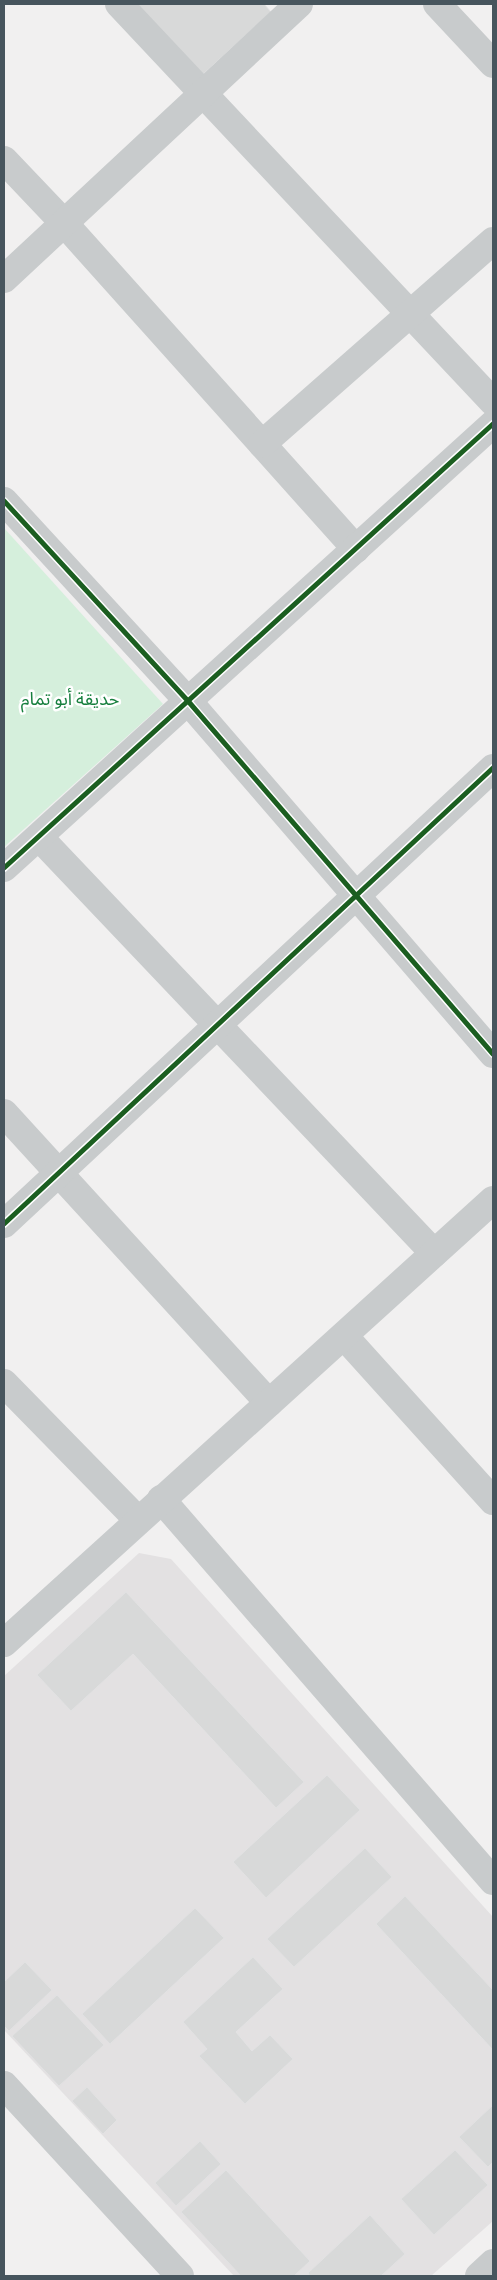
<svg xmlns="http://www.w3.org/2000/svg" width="497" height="2280" font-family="Cabin,'Noto Sans Arabic',sans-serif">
  <rect width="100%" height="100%" fill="#f1f0f0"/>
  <!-- education -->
  <path fill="#e3e1e2" d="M139,1553L171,1559L493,1917V2221L431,2276H234L4,2030V1676Z"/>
  <!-- green -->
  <path fill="#d5efdc" d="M4,528L163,704L4,847Z"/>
  <!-- building -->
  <g fill="#d8d9d9" stroke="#e2e2e3">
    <path d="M139,4H264L271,12L199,78L134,8Z"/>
    <path d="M126,1592L304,1782L276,1808L133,1654L71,1711L37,1675Z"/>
    <path d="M327,1775L360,1810L266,1898L233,1862Z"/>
    <path d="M365,1848L392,1877L294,1967L267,1939Z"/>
    <path d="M405,1896L493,1990V2050L376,1924Z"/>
    <path d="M195,1908L224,1938L110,2044L82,2014Z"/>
    <path d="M253,1957L283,1989L236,2032L252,2051L270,2035L293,2059L245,2104L199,2056L207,2049L183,2022Z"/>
    <path d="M25,1962L52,1990L9,2031L4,2026V1982Z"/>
    <path d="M57,1995L104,2045L59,2086L12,2036Z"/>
    <path d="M87,2087L117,2120L103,2134L72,2101Z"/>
    <path d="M493,2105V2162L488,2167L459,2137Z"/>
    <path d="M200,2141L221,2164L176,2206L155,2183Z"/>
    <path d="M455,2150L488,2185L434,2235L401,2199Z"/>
    <path d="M226,2170L310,2261L294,2276H241L181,2212Z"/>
    <path d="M370,2215L405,2254L381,2276H310L308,2273Z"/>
  </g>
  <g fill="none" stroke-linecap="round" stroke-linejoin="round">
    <!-- minor -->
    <g stroke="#c8cbcc" stroke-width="28">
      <path d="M119,4L493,402"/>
      <path d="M437,4L493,64"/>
      <path d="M4,160L64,223L356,549"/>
      <path d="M4,279L299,4"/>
      <path d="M262,444L493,241"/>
      <path d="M4,501L188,701L493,1054"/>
      <path d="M39,837L434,1253"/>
      <path d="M4,868L493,424"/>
      <path d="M4,1113L269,1403"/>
      <path d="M4,1224L493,768"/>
      <path d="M344,1336L493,1501"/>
      <path d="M4,1383L138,1520"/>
      <path d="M161,1499L493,1881"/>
      <path d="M4,1643L493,1200"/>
      <path d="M479,2276L493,2263"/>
    </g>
    <!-- tertiary -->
    <path stroke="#c8cbcc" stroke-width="28" d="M4,2085L180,2276"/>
    <!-- cycleway casing -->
    <g stroke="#fff" stroke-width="8">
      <g id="cycleway">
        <path d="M4,501L188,701L493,1054"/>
        <path d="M4,868L493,424"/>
        <path d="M4,1224L493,768"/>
      </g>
    </g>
    <!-- cycleway -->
    <use href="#cycleway" stroke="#1b5e20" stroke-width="5"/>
  </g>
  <g text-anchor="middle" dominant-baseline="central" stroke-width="5" stroke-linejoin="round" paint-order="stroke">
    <!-- park labels -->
    <g font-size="18" fill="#177f3e" stroke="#fff">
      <text x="70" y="699">حديقة أبو تمام</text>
    </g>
  </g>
  <!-- border -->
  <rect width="497" height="2280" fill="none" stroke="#47555d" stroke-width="10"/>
</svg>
